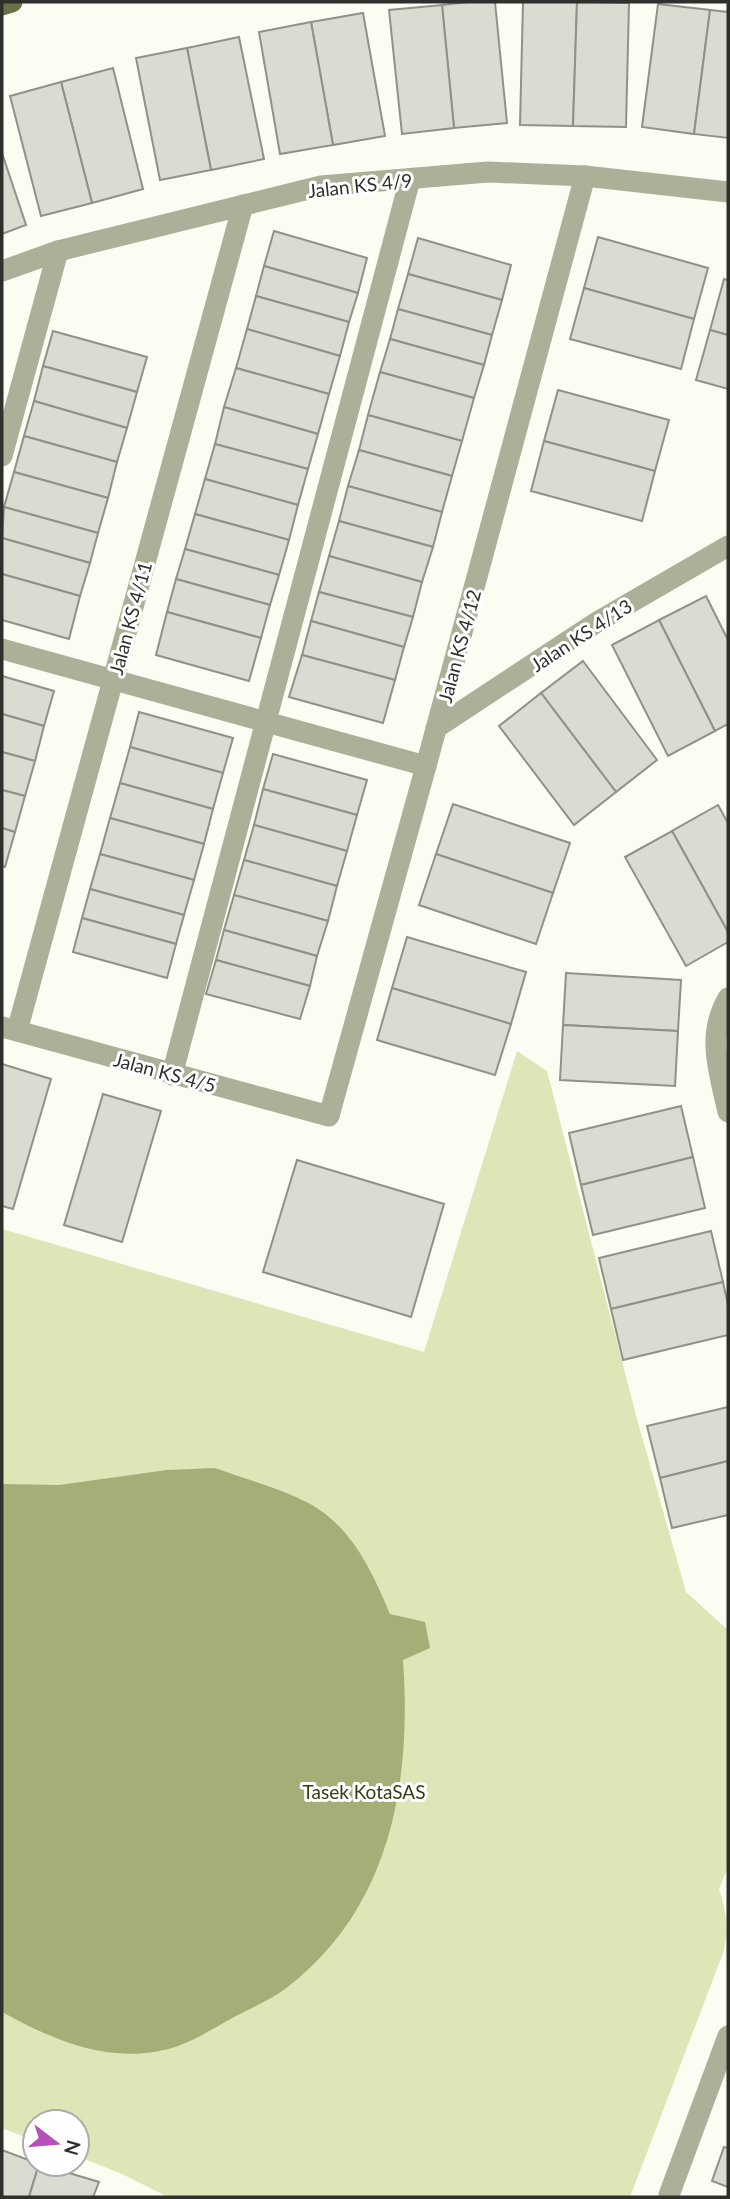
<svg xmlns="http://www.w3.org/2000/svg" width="730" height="2199" font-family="Lato,sans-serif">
  <rect width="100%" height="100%" fill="#fbfdf3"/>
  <!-- green -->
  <path fill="#dde6b7" d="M517,1051L547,1071L637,1419L686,1592L728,1630V1867L719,1889C727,1912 730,1938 720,1961L630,2197H168L122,2174L77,2156V2122H35V2141L2,2128V1229L424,1352Z"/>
  <!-- water -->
  <path fill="#a4ae77" d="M215,1468C245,1479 292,1492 317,1508C355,1533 373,1574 390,1614L425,1622L430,1648L403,1660C412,1784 390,1910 285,1989C270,2000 251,2008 234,2017C216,2027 197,2039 178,2046C116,2067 56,2042 2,2012V1484L59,1485L167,1470Z"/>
  <!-- building -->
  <g fill="#dadcd2" stroke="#909188" stroke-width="2">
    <path d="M468,2H495L507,123L454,128L442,5Z"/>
    <path d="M523,2H577L573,126L520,125Z"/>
    <path d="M577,2L629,3L626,127L573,126Z"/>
    <path d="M658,4L710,10L694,134L642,127Z"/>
    <path d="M442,5L454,128L402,134L389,10Z"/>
    <path d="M710,10L728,12V138L694,134Z"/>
    <path d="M363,13L385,136L333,145L311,22Z"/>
    <path d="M311,22L333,145L280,154L259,32Z"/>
    <path d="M239,37L264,159L211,170L187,48Z"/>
    <path d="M187,48L211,170L160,180L136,58Z"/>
    <path d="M113,68L143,189L92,203L61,82Z"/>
    <path d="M61,82L92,203L41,216L10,96Z"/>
    <path d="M2,153L26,225L2,234Z"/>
    <path d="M274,231L367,258L358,293L264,266Z"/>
    <path d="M598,237L708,268L694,319L584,288Z"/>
    <path d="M418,238L511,265L502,300L408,274Z"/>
    <path d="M264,266L358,293L349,322L256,296Z"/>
    <path d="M408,274L502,300L492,335L398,309Z"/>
    <path d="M724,279L728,280V335L710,330Z"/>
    <path d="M584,288L694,319L681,369L570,339Z"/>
    <path d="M256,296L349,322L340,356L247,329Z"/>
    <path d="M398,309L492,335L484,365L390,339Z"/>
    <path d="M247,329L340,356L329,394L236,368Z"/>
    <path d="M710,330L728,335V389L696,380Z"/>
    <path d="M53,331L147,357L137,392L43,366Z"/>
    <path d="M390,339L484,365L474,398L380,372Z"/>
    <path d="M43,366L137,392L127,428L34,401Z"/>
    <path d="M236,368L329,394L318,434L224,407Z"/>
    <path d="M380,372L474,398L462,441L368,415Z"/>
    <path d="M558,390L669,420L655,471L544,441Z"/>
    <path d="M34,401L127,428L117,462L24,436Z"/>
    <path d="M224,407L318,434L308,469L215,444Z"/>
    <path d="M368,415L462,441L452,476L359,450Z"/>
    <path d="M24,436L117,462L108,498L14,472Z"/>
    <path d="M544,441L655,471L642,521L531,491Z"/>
    <path d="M215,444L308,469L298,505L205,479Z"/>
    <path d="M359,450L452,476L442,512L348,486Z"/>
    <path d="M14,472L108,498L98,533L4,507Z"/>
    <path d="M205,479L298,505L289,540L195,514Z"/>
    <path d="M348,486L442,512L433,547L339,521Z"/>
    <path d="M4,507L98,533L90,563L2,538Z"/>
    <path d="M195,514L289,540L279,575L185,549Z"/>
    <path d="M339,521L433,547L422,582L329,556Z"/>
    <path d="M2,538L90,563L80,596L2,574Z"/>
    <path d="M185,549L279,575L270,605L176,579Z"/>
    <path d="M329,556L422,582L413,617L319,592Z"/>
    <path d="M2,574L80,596L69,639L2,620Z"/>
    <path d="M176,579L270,605L261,638L167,612Z"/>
    <path d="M319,592L413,617L404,647L311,621Z"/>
    <path d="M706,596L728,640V724L715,731L659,620Z"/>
    <path d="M167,612L261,638L249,681L156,655Z"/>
    <path d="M659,620L715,731L668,756L612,645Z"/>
    <path d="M311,621L404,647L395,680L302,655Z"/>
    <path d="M302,655L395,680L383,723L289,697Z"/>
    <path d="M583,661L657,760L616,792L541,693Z"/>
    <path d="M2,676L54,691L44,726L2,714Z"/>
    <path d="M541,693L616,792L574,825L499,726Z"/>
    <path d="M139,712L233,738L223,773L130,747Z"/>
    <path d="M2,714L44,726L35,761L2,752Z"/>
    <path d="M130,747L223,773L213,809L120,783Z"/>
    <path d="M2,752L35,761L25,796L2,790Z"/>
    <path d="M273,754L367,780L357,815L263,789Z"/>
    <path d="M120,783L213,809L204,844L110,818Z"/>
    <path d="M263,789L357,815L347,851L254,825Z"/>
    <path d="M2,790L25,796L15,832L2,828Z"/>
    <path d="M453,804L570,843L553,893L436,854Z"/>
    <path d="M718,805L728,823V932L672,831Z"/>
    <path d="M110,818L204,844L194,880L100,854Z"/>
    <path d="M254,825L347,851L337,886L244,860Z"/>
    <path d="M2,828L15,832L5,867L2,866Z"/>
    <path d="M672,831L728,932V942L686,966L625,857Z"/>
    <path d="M100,854L194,880L184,915L90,889Z"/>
    <path d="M436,854L553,893L536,944L419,905Z"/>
    <path d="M244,860L337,886L328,921L234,895Z"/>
    <path d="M90,889L184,915L176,944L82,918Z"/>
    <path d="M234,895L328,921L317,956L224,930Z"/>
    <path d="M82,918L176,944L167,978L73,952Z"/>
    <path d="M224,930L317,956L310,986L216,960Z"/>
    <path d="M407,937L526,972L511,1024L392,988Z"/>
    <path d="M216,960L310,986L300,1019L206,994Z"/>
    <path d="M566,973L681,980L678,1031L563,1025Z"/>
    <path d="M392,988L511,1024L495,1075L377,1040Z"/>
    <path d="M563,1025L678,1031L675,1086L560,1080Z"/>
    <path d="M2,1064L51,1079L13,1209L2,1206Z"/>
    <path d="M103,1094L161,1111L122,1242L64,1225Z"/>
    <path d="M681,1106L693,1157L581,1185L569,1133Z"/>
    <path d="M693,1157L705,1208L593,1235L581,1185Z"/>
    <path d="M297,1160L444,1204L411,1317L263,1272Z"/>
    <path d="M711,1231L723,1282L611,1309L599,1258Z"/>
    <path d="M723,1282L728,1305V1335L623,1360L611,1309Z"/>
    <path d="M728,1407V1461L660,1478L647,1426Z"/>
    <path d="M728,1461V1515L672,1528L660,1478Z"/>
    <path d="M724,2147L728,2148V2187L712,2181Z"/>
    <path d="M2,2150L39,2164L29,2197H2Z"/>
    <path d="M39,2164L99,2182L93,2197H29Z"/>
  </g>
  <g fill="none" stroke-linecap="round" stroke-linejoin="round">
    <!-- minor -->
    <g stroke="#abb098" stroke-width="21">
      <path d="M2,271L58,251L321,186L488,172L585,176L728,192"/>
      <path d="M2,456L58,251"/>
      <path d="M2,649L426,766"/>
      <path d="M436,728L597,622L728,546"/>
      <path d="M728,998C706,1036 719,1071 728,1112"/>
      <path d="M2,1027L329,1116L426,766L585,176"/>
      <path d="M17,1031L243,205"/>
      <path d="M172,1075L410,179"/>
      <path d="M669,2195L728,2036"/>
    </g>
    <!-- major -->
    <path stroke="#6a7146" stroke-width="21" d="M2,5L12,2"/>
  </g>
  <g text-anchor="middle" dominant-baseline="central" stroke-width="6" stroke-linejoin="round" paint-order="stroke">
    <!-- street labels -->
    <g font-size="19" fill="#2f302c" stroke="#fff">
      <text transform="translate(360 185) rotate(-6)">Jalan KS 4/9</text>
      <text transform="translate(130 618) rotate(-75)">Jalan KS 4/11</text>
      <text transform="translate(581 635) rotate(-33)">Jalan KS 4/13</text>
      <text transform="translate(459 646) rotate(-75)">Jalan KS 4/12</text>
      <text transform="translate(165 1072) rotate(15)">Jalan KS 4/5</text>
    </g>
    <!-- park labels -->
    <g font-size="19" fill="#363c11" stroke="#fff">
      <text x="364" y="1791">Tasek KotaSAS</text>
    </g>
  </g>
  <!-- border -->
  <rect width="730" height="2199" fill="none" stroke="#2f302c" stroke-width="7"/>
  <!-- north arrow -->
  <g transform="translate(56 2143) rotate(106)"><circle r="33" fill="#ffffff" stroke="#acacab" stroke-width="2"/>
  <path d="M0-5L12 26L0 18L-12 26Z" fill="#b551b8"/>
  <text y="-10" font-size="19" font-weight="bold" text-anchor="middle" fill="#2f302c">N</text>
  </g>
</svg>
